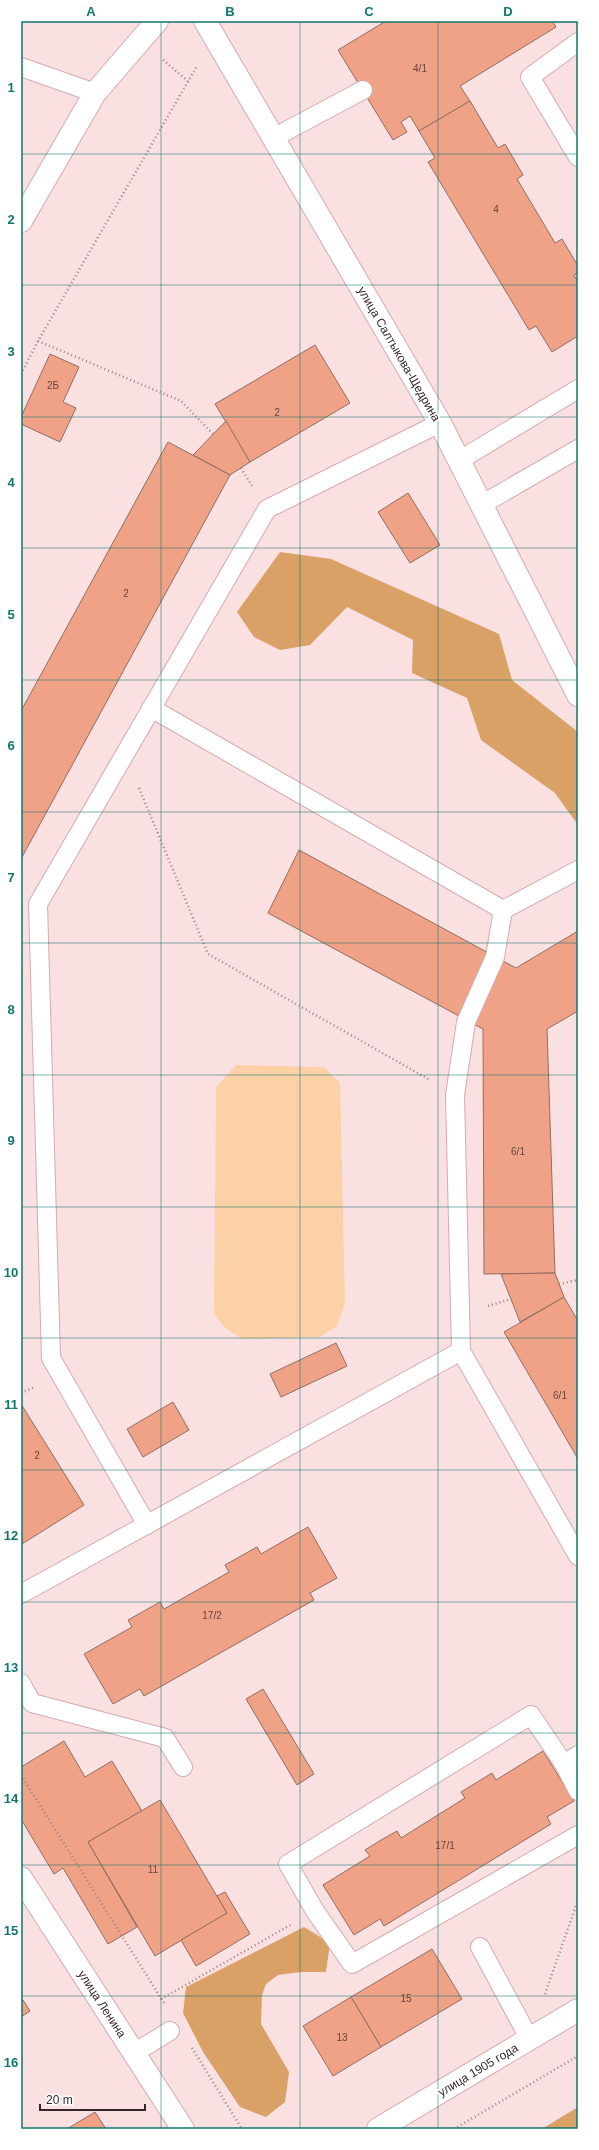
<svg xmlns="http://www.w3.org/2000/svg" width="599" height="2150" font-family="Arial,sans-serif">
  <rect width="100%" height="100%" fill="#fbe0e2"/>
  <!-- green -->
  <path fill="#fcd1a5" d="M236,1065L324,1067L340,1083L345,1303L337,1326L319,1337L242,1339L224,1327L214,1313L216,1087Z"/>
  <!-- forest -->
  <g fill="#d9a166">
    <path d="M280,552L331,559L499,634L512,680L578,732V825L555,793L481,740L467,698L412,673L413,640L347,607L310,645L280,650L254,637L237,612Z"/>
    <path d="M304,1927L330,1943L326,1972H301L278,1975L266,1984L262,1995L261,2024L289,2072L285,2102L266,2117L240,2107L203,2052L183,2013L186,1987Z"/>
    <path d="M578,2107V2129H542Z"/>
  </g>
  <!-- building -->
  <g fill="#f0a287" stroke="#916d61">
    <path d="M386,21H552L556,27L460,86L470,101L419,131L410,116L401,122L407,132L393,140L338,50Z"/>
    <path d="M470,101L498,148L505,144L523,175L517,179L555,243L562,239L578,266V273L574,275L578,282V336L552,352L536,326L529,330L428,162L435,158L419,131Z"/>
    <path d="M315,345L350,403L250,462L215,404Z"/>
    <path d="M50,354L79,367L63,402L76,408L60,442L21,424V417Z"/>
    <path d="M226,421L250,462L230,475L193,455Z"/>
    <path d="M168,442L230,475L21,859V711Z"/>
    <path d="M408,493L440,545L410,563L378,512Z"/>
    <path d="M299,850L516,968L578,931V1011L547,1029L555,1273L484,1274L483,1029L268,913Z"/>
    <path d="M555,1273L564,1297L520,1322L501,1274Z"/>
    <path d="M564,1297L578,1321V1459L504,1332Z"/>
    <path d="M336,1343L347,1366L281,1397L270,1374Z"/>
    <path d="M173,1402L189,1430L143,1457L127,1429Z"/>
    <path d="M21,1404L84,1505L22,1544L21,1543Z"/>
    <path d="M308,1527L337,1578L310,1593L314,1600L144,1696L140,1689L113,1704L84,1654L132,1627L128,1620L160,1602L164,1609L229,1572L225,1565L257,1547L261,1554Z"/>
    <path d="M263,1689L314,1774L297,1785L246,1699Z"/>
    <path d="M64,1741L85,1777L112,1761L142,1811L88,1842L137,1927L108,1944L63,1868L54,1874L21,1819V1767Z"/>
    <path d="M543,1751L574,1801L547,1817L551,1824L384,1926L380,1919L354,1935L323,1885L370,1856L365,1850L381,1840L397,1831L401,1838L465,1798L461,1792L492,1773L496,1780Z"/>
    <path d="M160,1800L227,1913L155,1956L88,1842Z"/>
    <path d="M225,1892L250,1934L196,1966L181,1940L227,1913L217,1896Z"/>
    <path d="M432,1949L462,1999L381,2047L351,1997Z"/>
    <path d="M351,1997L381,2047L333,2076L303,2026Z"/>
    <path d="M23,2000L30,2011L21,2017V2001Z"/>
    <path d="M95,2112L106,2129H67Z"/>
  </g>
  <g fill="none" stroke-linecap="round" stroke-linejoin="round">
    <!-- service casing -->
    <g stroke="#d4abaf" stroke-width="20">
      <g id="service">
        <path d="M578,42L530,77L578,157"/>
        <path d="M21,67L95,93"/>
        <path d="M273,138L363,90"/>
        <path d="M458,461L578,389"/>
        <path d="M481,505L578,449"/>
        <path d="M151,708L503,910L578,870"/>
        <path d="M503,910L495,957L466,1022L455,1095L461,1351L578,1556"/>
        <path d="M147,1525L51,1358L38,904L267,509L440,423"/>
        <path d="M21,1594L461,1351"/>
        <path d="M21,1683L32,1703L165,1738L183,1767"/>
        <path d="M564,1764L578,1755"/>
        <path d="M578,1791L564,1764L531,1715L288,1864L315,1911L352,1964L578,1835"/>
        <path d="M480,1947L530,2040"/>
        <path d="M134,2053L170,2031"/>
      </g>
    </g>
    <!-- minor casing -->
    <g stroke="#d4abaf" stroke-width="24">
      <g id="minor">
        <path d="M205,21L440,423L578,695"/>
        <path d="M378,2129L578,2010"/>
      </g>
    </g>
    <!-- tertiary casing -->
    <g stroke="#d4abaf" stroke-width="24">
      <g id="tertiary">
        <path d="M21,221L95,93L157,21"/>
        <path d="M21,1878L183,2129"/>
      </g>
    </g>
    <!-- path -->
    <g stroke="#998385" stroke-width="2.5" stroke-dasharray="1 3" stroke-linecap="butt">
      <path d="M163,60L188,81"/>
      <path d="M38,341L181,401L213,434"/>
      <path d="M21,374L38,341L197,66"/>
      <path d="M241,468L252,486"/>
      <path d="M139,788L208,954L430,1080"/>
      <path d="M559,1284L578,1280"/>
      <path d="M488,1306L511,1299"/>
      <path d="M21,1393L35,1387"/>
      <path d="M21,1775L164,2003"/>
      <path d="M545,1994L578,1900"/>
      <path d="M161,1999L292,1924"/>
      <path d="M192,2048L242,2129"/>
      <path d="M454,2129L578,2056"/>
    </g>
    <!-- service -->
    <use href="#service" stroke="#fff" stroke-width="18"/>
    <!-- minor -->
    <use href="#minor" stroke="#fff" stroke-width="22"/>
    <!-- tertiary -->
    <use href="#tertiary" stroke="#fff" stroke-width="22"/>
  </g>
  <!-- grid -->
  <path fill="none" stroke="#0f766e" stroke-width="1" stroke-opacity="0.55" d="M161,21V2129M300,21V2129M438,21V2129M21,154H578M21,285H578M21,417H578M21,548H578M21,680H578M21,812H578M21,943H578M21,1075H578M21,1207H578M21,1338H578M21,1470H578M21,1602H578M21,1733H578M21,1865H578M21,1996H578"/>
  <g text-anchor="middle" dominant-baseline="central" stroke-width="4" stroke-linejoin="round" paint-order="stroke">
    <!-- number labels -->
    <g font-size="10" fill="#64453f">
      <text x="420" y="68">4/1</text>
      <text x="496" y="209">4</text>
      <text x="53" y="385">2Б</text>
      <text x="277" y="412">2</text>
      <text x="126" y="593">2</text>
      <text x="518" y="1151">6/1</text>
      <text x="560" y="1395">6/1</text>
      <text x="37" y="1455">2</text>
      <text x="212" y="1615">17/2</text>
      <text x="445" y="1845">17/1</text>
      <text x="153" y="1869">11</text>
      <text x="406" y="1998">15</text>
      <text x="342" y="2037">13</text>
    </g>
    <!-- street labels -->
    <g font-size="12" fill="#362627" stroke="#fff">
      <text transform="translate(399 354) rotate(60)">улица Салтыкова-Щедрина</text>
      <text transform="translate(102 2004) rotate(57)">улица Ленина</text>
      <text transform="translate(478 2070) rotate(-31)">улица 1905 года</text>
    </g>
  </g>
  <!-- border -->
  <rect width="599" height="2150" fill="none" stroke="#ffffff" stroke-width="44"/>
  <!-- scale -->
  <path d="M40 2104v6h105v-6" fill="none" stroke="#362627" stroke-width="2"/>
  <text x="46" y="2104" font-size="12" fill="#362627" stroke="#ffffff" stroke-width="3" paint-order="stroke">20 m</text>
  <rect x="22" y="22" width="555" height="2106" fill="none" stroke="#0f766e" stroke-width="1.5"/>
  <g font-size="13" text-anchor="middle" font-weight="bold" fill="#0f766e">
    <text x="91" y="16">A</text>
    <text x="230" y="16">B</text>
    <text x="369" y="16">C</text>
    <text x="508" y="16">D</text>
    <text x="11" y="92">1</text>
    <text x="11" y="224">2</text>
    <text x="11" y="356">3</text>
    <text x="11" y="487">4</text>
    <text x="11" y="619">5</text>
    <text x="11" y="750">6</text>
    <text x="11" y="882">7</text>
    <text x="11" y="1014">8</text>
    <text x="11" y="1145">9</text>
    <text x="11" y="1277">10</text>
    <text x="11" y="1409">11</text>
    <text x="11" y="1540">12</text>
    <text x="11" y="1672">13</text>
    <text x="11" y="1803">14</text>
    <text x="11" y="1935">15</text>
    <text x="11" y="2067">16</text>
  </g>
</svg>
